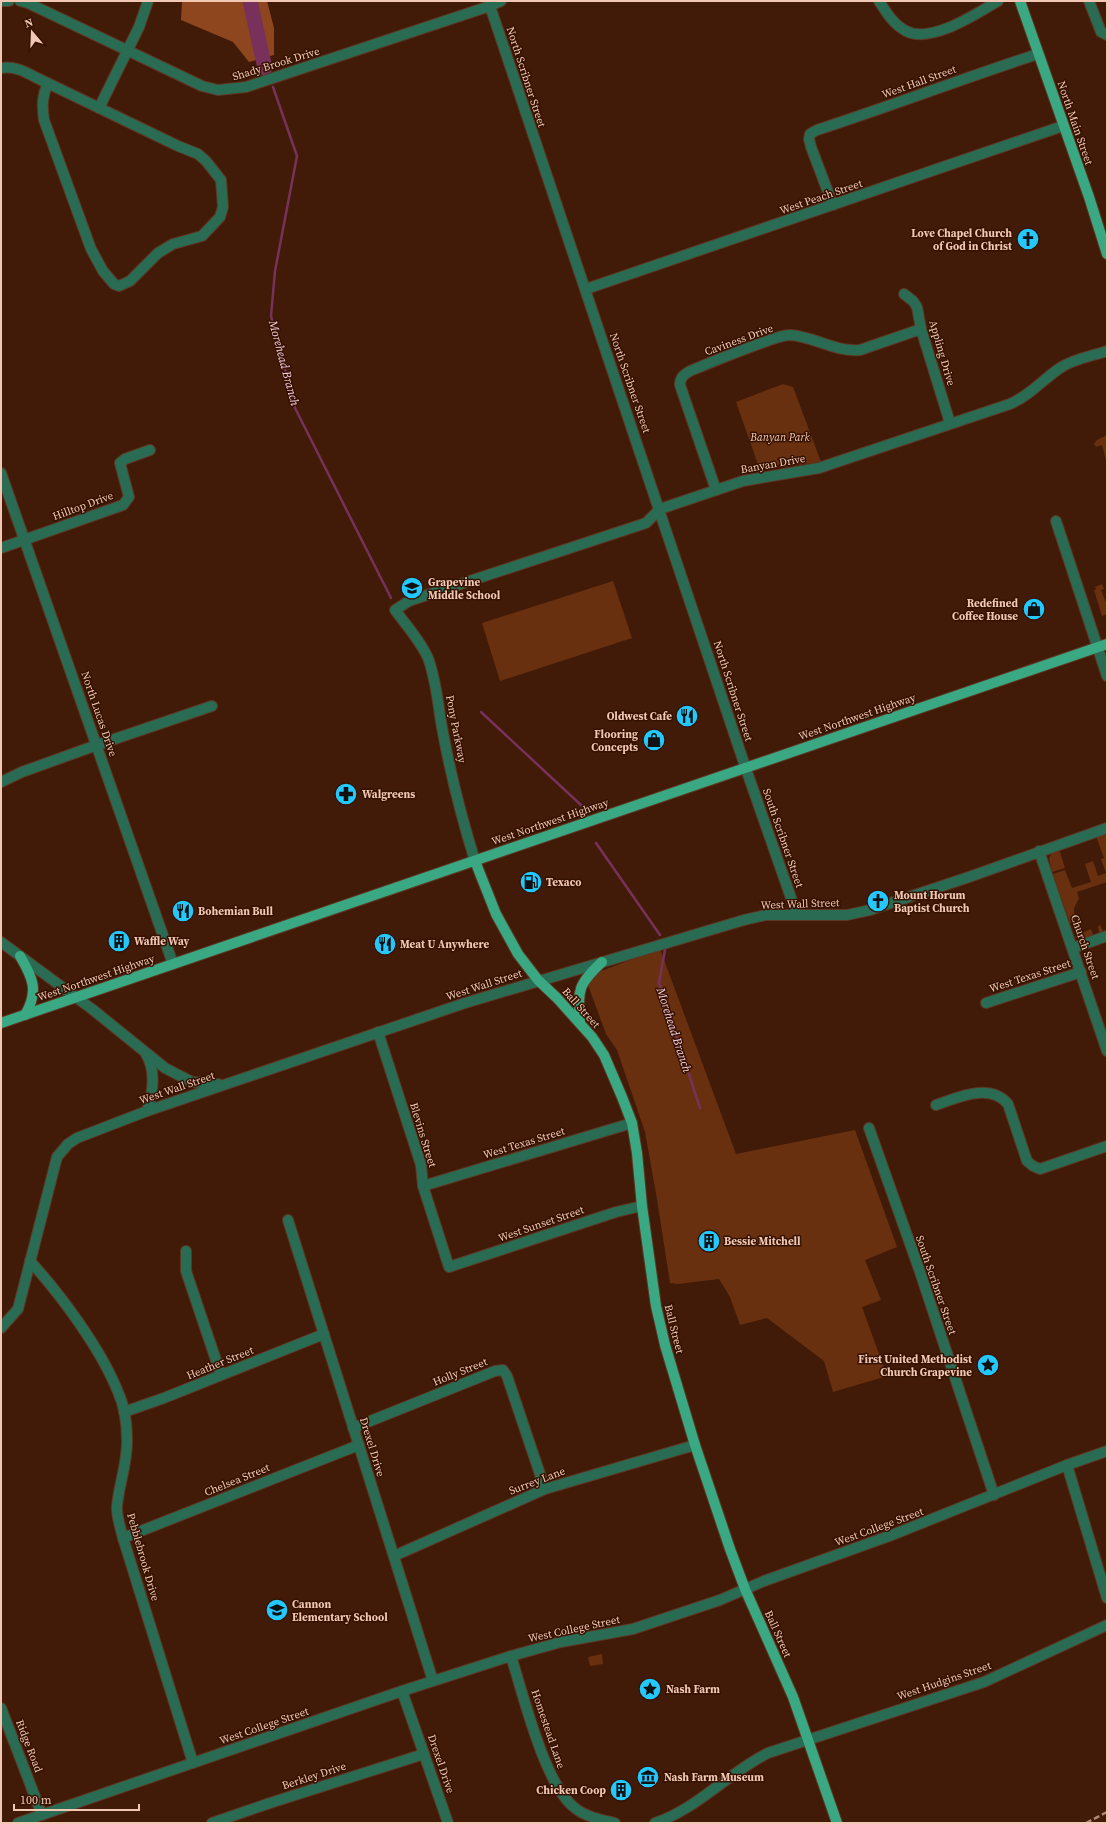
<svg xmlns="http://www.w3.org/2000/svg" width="1108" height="1824" font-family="'Source Serif 4',serif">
  <rect width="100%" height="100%" fill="#411b07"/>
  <!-- green -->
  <g fill="#693010">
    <path d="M783,384L793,387L821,462L760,470L736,402Z"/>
    <path d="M1107,435V464L1102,445L1096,447L1094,444L1097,440Z"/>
    <path d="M613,581L632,638L500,681L482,623Z"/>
    <path d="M1102,584L1104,589L1101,590L1107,605V614L1102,616L1094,590H1096L1095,587Z"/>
    <path d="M1107,832V882L1077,892L1079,899C1071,911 1075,911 1076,923H1070L1053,874L1065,870L1072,888L1091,882L1085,864L1093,861L1098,876L1106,873L1101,859L1104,858L1096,836Z"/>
    <path d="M1059,849L1065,868L1052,872L1049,858L1053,852Z"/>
    <path d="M1100,925L1103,931H1107L1080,940L1076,938L1075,936L1091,929L1093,935L1099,933L1098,926Z"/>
    <path d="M660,949L736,1154L855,1130L897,1247L865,1260L881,1300L862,1307L887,1376L833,1392L824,1361L767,1318L740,1325L730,1297L719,1279L678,1284L670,1283L657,1199L645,1132L617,1050L606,1034L588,985L593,974Z"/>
    <path d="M602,1654L603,1664L590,1666L588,1657Z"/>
  </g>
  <!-- forest -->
  <path fill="#8e461e" d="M182,1H267L274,28V55L249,62L233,42L181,20Z"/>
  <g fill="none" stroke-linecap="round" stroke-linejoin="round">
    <!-- stream -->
    <g stroke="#77315a" stroke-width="2.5">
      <path d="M273,87L297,156L275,271L271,316L295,408L391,598"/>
      <path d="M481,712L582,806"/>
      <path d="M596,843L660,935"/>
      <path d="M665,950L659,983L700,1108"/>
    </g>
    <!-- river -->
    <path stroke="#77315a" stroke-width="15" d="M250,1L265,68"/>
    <!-- minor casing -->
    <g stroke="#5d3723" stroke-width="12">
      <g id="minor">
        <path d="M1,1H9"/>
        <path d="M20,1L28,3L202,86L218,90L246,87L490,6L501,1"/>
        <path d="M879,1C886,12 893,24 906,31C931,44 976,14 998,1"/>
        <path d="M1089,1L1101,32L1107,35"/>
        <path d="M490,6L746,769L797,915"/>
        <path d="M1,68C14,66 24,71 35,77L178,146L198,154L206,161L221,180L223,207L220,217L202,236L173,244L158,253L130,281L119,286L114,284L103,271L91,249L44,120C42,106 42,96 48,83"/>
        <path d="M99,108L139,27L148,1"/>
        <path d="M833,205L811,147L809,139L810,134L817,130C891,106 964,78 1038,54"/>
        <path d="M586,289L1063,126"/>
        <path d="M904,294L913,301L917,307L921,329L950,423"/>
        <path d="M1,473L173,964"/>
        <path d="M716,490L680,385C680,378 683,375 690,371C714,361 739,351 764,342C773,339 782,335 791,335C815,337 835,352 860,350L921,329"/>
        <path d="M1056,521L1107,676"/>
        <path d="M1,548L123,505L129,497L120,463L125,459L150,450"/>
        <path d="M1,782L22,772L97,745L212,706"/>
        <path d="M1039,851L1107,1051"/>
        <path d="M475,861C462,819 451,776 443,733C438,708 437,682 428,658C420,640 406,625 395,610L409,601L646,523L660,509L743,481L819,468L1010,404C1032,394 1041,381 1060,368C1073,359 1092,356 1107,351"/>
        <path d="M1,942L92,1009L165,1068L192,1082L218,1084"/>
        <path d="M1073,948L1107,936"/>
        <path d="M986,1003L1081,972"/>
        <path d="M378,1032L421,1165L423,1186L449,1267L616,1212L642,1206"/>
        <path d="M146,1054C156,1071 153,1093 147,1111"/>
        <path d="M936,1105C957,1098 989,1082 1008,1104L1027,1161L1033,1166L1040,1169L1107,1146"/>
        <path d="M869,1128L919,1269L994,1495"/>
        <path d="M423,1186L632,1123"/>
        <path d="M288,1220L433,1681"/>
        <path d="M186,1251V1271L221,1375"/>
        <path d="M30,1261C61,1295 101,1349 118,1392C125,1407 127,1426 127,1442C127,1464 119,1485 117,1506C116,1516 121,1529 123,1538L193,1763"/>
        <path d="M1,1328L18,1309L57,1157L68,1144L77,1138L147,1111L465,1003L744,920L766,915H847L870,910L969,877L1107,828"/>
        <path d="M124,1412L164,1398L324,1334"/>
        <path d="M353,1428L495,1371L503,1370L507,1376L545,1489"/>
        <path d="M1067,1465L1107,1598"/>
        <path d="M123,1538L359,1445"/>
        <path d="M394,1556L545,1489L695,1445"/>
        <path d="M511,1656C523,1694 545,1786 575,1808C586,1817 602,1820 615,1823"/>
        <path d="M402,1691L448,1823"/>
        <path d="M1,1708L42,1815"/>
        <path d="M18,1823L402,1691L511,1656L561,1642L633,1629L720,1600L764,1581L892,1535L1067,1465L1107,1451"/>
        <path d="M212,1823L270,1803L424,1754"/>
        <path d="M655,1823C697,1809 728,1773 768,1753L984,1682L1107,1625"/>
      </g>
    </g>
    <!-- major casing -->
    <g stroke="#5d3723" stroke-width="12">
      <g id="major">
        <path d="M1020,1L1089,197L1107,254"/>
        <path d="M475,861L496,914L518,954L538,980L557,998L592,1037L604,1055L622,1097L632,1123L637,1153L642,1206L656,1306L665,1345L695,1445L730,1549L745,1589L793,1697L837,1823"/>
        <path d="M20,956C33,978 39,991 25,1015"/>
        <path d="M1,1023L1107,644"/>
        <path d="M580,1023C578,990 577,985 602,962"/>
      </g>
    </g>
    <!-- minor -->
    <use href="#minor" stroke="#2a6b54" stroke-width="10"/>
    <!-- major -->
    <use href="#major" stroke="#3aa983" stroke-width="10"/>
    <!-- rail -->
    <path stroke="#b18875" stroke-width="2.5" stroke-dasharray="6 3" stroke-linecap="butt" d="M1086,1823L1107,1812"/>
  </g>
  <!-- icons -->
  <defs>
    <g id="church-disc" transform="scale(1.15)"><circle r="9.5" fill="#23c9fe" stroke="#351100"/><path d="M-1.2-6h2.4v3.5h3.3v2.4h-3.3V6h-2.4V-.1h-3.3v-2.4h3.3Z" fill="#111"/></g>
    <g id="school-disc" transform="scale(1.15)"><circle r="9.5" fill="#23c9fe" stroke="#351100"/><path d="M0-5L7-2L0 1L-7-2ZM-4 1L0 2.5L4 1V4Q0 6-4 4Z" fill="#111"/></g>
    <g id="shop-disc" transform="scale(1.15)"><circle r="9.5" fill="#23c9fe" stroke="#351100"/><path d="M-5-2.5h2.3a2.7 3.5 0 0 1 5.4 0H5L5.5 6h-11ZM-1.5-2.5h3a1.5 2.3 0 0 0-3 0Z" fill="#111"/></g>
    <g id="restaurant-disc" transform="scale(1.15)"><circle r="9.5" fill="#23c9fe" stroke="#351100"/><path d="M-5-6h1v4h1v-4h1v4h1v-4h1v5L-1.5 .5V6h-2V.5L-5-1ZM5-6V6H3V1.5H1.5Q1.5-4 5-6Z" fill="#111"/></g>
    <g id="pharmacy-disc" transform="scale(1.15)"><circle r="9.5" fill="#23c9fe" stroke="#351100"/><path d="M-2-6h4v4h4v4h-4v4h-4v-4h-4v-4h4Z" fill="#111"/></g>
    <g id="fuel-disc" transform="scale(1.15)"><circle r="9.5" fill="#23c9fe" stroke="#351100"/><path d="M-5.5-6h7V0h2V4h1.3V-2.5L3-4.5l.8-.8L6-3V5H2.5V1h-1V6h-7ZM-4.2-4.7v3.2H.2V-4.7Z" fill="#111"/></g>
    <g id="building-disc" transform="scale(1.15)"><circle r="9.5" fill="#23c9fe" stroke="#351100"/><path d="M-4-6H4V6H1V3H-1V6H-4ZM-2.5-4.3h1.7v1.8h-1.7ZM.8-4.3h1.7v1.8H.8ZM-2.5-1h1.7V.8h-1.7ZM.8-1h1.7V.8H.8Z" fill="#111"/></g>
    <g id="sight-disc" transform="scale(1.15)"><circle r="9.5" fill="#23c9fe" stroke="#351100"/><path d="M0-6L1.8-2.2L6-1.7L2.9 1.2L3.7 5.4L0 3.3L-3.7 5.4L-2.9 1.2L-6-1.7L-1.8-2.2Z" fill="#111"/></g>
    <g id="museum-disc" transform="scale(1.15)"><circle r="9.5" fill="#23c9fe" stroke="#351100"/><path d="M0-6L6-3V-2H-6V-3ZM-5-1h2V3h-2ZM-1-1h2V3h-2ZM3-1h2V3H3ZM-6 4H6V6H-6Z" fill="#111"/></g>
  </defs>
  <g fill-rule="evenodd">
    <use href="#church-disc" x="1028" y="239"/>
    <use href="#school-disc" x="412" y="588"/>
    <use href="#shop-disc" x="1034" y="609"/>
    <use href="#restaurant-disc" x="687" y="716"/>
    <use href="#shop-disc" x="654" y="740"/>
    <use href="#pharmacy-disc" x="346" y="794"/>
    <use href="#fuel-disc" x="531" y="882"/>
    <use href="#church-disc" x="878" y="901"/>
    <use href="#restaurant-disc" x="183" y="911"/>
    <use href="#building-disc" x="119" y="941"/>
    <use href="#restaurant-disc" x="385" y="944"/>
    <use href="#building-disc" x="709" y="1241"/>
    <use href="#sight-disc" x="988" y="1365"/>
    <use href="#school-disc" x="277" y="1610"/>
    <use href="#sight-disc" x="650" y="1689"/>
    <use href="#museum-disc" x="648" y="1777"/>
    <use href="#building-disc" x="621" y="1790"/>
  </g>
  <g text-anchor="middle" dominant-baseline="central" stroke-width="3" stroke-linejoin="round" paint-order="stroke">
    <!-- street labels -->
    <g font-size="11" fill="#f2c8b5" stroke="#351100">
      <text transform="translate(276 64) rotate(-17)">Shady Brook Drive</text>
      <text transform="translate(526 77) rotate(72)">North Scribner Street</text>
      <text transform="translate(919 82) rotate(-20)">West Hall Street</text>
      <text transform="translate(1075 123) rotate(71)">North Main Street</text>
      <text transform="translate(821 197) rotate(-19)">West Peach Street</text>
      <text transform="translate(739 340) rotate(-20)">Caviness Drive</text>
      <text transform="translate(942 353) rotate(74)">Appling Drive</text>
      <text transform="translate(630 383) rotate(71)">North Scribner Street</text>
      <text transform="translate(773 464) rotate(-10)">Banyan Drive</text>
      <text transform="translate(83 506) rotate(-20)">Hilltop Drive</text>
      <text transform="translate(733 691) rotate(72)">North Scribner Street</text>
      <text transform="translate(99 714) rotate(71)">North Lucas Drive</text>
      <text transform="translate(857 717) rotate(-19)">West Northwest Highway</text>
      <text transform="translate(456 729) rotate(79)">Pony Parkway</text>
      <text transform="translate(550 822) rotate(-19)">West Northwest Highway</text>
      <text transform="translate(783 838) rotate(71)">South Scribner Street</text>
      <text transform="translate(800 904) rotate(-2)">West Wall Street</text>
      <text transform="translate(1085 947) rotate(71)">Church Street</text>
      <text transform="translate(1030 976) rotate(-18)">West Texas Street</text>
      <text transform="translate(96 978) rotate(-19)">West Northwest Highway</text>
      <text transform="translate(484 985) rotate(-18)">West Wall Street</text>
      <text transform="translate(581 1008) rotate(48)">Ball Street</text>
      <text transform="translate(177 1088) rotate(-19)">West Wall Street</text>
      <text transform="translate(423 1135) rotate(73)">Blevins Street</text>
      <text transform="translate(524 1143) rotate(-17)">West Texas Street</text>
      <text transform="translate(541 1224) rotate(-19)">West Sunset Street</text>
      <text transform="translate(936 1285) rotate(71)">South Scribner Street</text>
      <text transform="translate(674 1329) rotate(76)">Ball Street</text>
      <text transform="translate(220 1363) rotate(-22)">Heather Street</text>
      <text transform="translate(460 1372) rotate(-22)">Holly Street</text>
      <text transform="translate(372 1447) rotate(73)">Drexel Drive</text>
      <text transform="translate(237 1480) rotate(-22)">Chelsea Street</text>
      <text transform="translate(537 1481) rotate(-21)">Surrey Lane</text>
      <text transform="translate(879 1527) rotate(-20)">West College Street</text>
      <text transform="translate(143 1557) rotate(74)">Pebblebrook Drive</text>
      <text transform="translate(574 1629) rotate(-12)">West College Street</text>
      <text transform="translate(778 1634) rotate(66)">Ball Street</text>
      <text transform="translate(944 1681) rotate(-19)">West Hudgins Street</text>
      <text transform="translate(264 1726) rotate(-19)">West College Street</text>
      <text transform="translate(548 1729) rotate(71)">Homestead Lane</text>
      <text transform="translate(29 1746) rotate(69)">Ridge Road</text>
      <text transform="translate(441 1764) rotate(71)">Drexel Drive</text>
      <text transform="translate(314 1776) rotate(-18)">Berkley Drive</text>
    </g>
    <!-- poi labels -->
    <g font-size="11" font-weight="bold" fill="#f2c8b5" stroke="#351100" text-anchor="start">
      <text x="1012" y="233" text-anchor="end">Love Chapel Church<tspan x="1012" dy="13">of God in Christ</tspan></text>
      <text x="428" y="582">Grapevine<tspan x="428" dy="13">Middle School</tspan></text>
      <text x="1018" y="603" text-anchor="end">Redefined<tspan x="1018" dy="13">Coffee House</tspan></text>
      <text x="672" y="716" text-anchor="end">Oldwest Cafe</text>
      <text x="638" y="734" text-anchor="end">Flooring<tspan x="638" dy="13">Concepts</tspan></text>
      <text x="362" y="794">Walgreens</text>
      <text x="546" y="882">Texaco</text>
      <text x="894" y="895">Mount Horum<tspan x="894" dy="13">Baptist Church</tspan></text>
      <text x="198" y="911">Bohemian Bull</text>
      <text x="134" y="941">Waffle Way</text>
      <text x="400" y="944">Meat U Anywhere</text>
      <text x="724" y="1241">Bessie Mitchell</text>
      <text x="972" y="1359" text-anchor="end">First United Methodist<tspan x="972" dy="13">Church Grapevine</tspan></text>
      <text x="292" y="1604">Cannon<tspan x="292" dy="13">Elementary School</tspan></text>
      <text x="666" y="1689">Nash Farm</text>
      <text x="664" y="1777">Nash Farm Museum</text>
      <text x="606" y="1790" text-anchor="end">Chicken Coop</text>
    </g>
    <!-- park labels -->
    <g font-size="11" font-style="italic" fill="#f6cbb7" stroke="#351100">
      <text x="780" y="437">Banyan Park</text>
    </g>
    <!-- water labels -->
    <g font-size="12" font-style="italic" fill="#f9cee4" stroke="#351100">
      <text transform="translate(284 363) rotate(75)">Morehead Branch</text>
      <text transform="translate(674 1030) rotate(72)">Morehead Branch</text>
    </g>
  </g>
  <!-- border -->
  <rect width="1108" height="1824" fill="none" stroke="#f2c8b5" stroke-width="4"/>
  <!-- north arrow -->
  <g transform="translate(32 32) rotate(341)" stroke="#351100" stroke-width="3" paint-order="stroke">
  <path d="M0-3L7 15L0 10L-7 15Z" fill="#f2c8b5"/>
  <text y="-6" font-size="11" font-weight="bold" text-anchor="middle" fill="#f2c8b5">N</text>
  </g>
  <!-- scale -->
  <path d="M14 1804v6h125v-6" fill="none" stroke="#f2c8b5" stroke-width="2"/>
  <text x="20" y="1804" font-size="12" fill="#f2c8b5" stroke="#351100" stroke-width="3" paint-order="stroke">100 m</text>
</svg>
